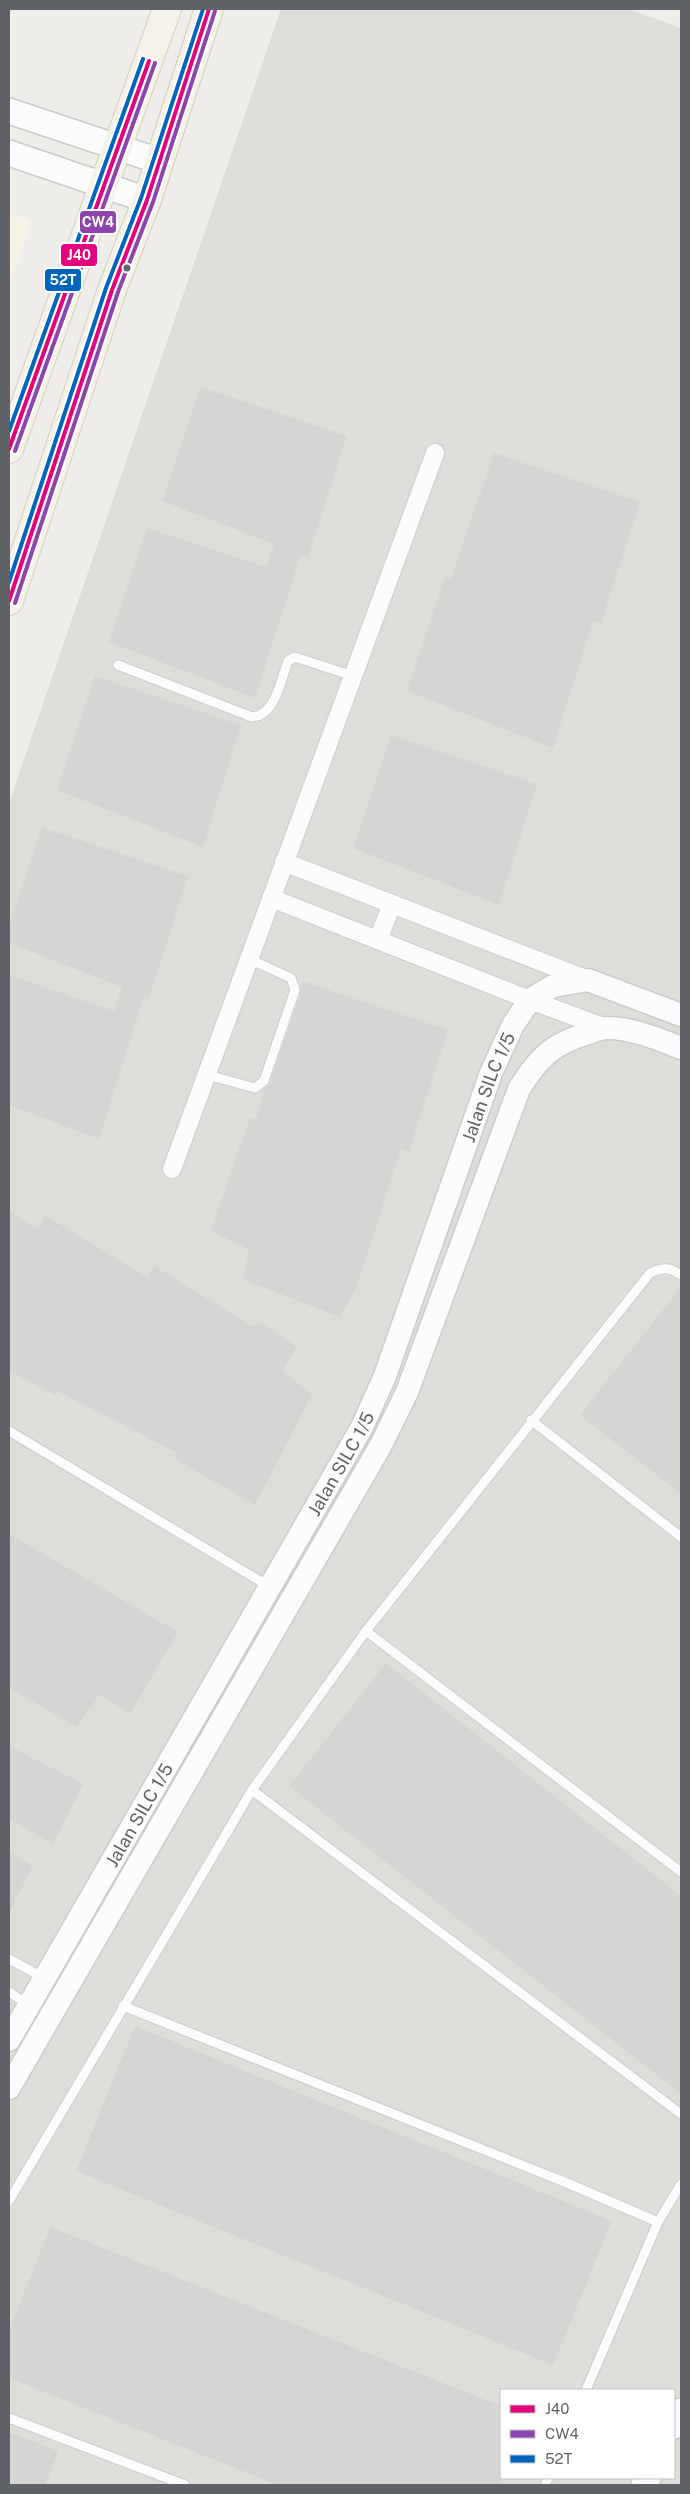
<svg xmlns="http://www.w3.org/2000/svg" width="690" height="2494" font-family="'Public Sans',sans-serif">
  <rect width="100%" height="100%" fill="#efeeea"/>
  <!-- commercial -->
  <path fill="#f7f3e4" d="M9,213L31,220L9,285Z"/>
  <!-- industrial -->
  <path fill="#dfddda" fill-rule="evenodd" d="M281,9H627L681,28V2485H9V803ZM501,2390H674V2478H501Z"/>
  <!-- building -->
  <g fill="#d6d5d3">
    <path d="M201,387L347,436L308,557L301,554L255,698L109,642L147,528L266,567L274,544L162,501Z"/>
    <path d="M494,453L640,502L601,624L593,621L553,748L407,691L445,577L451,579Z"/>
    <path d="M95,676L241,725L203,847L57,790Z"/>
    <path d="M391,735L537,784L499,905L353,848Z"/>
    <path d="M42,827L188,876L149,998L144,996L99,1139L9,1105V975L114,1011L122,987L9,943V926Z"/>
    <path d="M302,981L448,1030L409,1152L401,1148L357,1287L340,1317L244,1280L248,1249L211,1231L250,1117L256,1119L266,1087L270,1083L301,992Z"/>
    <path d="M9,1211L38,1229L45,1215L148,1278L154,1266L254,1327L258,1321L297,1347L282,1371L312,1394L255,1505L175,1459L178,1453L57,1391L55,1395L9,1371Z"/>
    <path d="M681,1287V1494L580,1415Z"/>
    <path d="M9,1534L178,1632L130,1714L100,1694L77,1727L9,1688Z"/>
    <path d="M386,1663L681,1896V2094L289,1786Z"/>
    <path d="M9,1746L83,1784L53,1844L9,1819Z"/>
    <path d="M9,1853L33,1865L9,1914Z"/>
    <path d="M135,2026L612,2221L553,2365L76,2171Z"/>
    <path d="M50,2227L501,2406V2485H278L9,2378V2331Z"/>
    <path d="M9,2432L58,2451L45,2485H9Z"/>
  </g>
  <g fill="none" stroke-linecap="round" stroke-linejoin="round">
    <!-- service casing -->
    <g stroke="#cbcccc" stroke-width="11">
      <g id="service">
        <path d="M118,665L252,717C275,716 281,680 288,661L295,657L353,676"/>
        <path d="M207,1075L255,1088L264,1081L295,990L291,978L249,959"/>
        <path d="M531,1420L681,1537"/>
        <path d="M9,1431L270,1587"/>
        <path d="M366,1631L681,1872"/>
        <path d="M252,1790L681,2114"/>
        <path d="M9,1959L44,1978"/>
        <path d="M9,1992L29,2005"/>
        <path d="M123,2006L567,2183L658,2222"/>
        <path d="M9,2201L252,1790L366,1631L650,1273C662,1267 670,1267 681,1275"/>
        <path d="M586,2390L658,2222L681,2184"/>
        <path d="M9,2418L185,2485"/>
        <path d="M545,2485L548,2478"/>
      </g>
    </g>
    <!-- minor casing -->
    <g stroke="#cbcccc" stroke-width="20">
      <g id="minor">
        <path d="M284,862L588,980"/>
        <path d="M271,898L530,1000L606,1028"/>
        <path d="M378,940L392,904"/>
        <path d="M172,1169L435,453"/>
      </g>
    </g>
    <!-- tertiary casing -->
    <g stroke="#cbcccc" stroke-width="25">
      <g id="tertiary">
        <path id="s1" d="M9,2040L362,1427L385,1376L491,1073L513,1025L530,1000L553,986L588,980L681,1015"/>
        <path d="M9,2088L381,1445L407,1392L519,1089C538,1058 553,1043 589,1033C594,1031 601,1028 607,1028C632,1028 658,1039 681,1048"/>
      </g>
    </g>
    <!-- secondary casing -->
    <g stroke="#cacacb" stroke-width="28">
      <g id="secondary">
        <path d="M9,111L159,161"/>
        <path d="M9,153L147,200"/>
        <path d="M674,2426L681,2411"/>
        <path d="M644,2485L648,2478"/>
      </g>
    </g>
    <!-- primary casing -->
    <g stroke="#d7ceb8" stroke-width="30">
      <g id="primary">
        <path d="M9,449L167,9"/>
        <path d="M9,601L112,290L147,200L209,9"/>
      </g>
    </g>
    <!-- service -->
    <use href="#service" stroke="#fdfcfc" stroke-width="9"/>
    <!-- minor -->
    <use href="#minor" stroke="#fdfcfc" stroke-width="18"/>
    <!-- tertiary -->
    <use href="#tertiary" stroke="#fdfcfc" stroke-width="22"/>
    <!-- secondary -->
    <use href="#secondary" stroke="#fdfcfc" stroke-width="25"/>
    <!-- primary -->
    <use href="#primary" stroke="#f4f2e9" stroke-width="28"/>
    <!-- bus-1 casing -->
    <g stroke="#fff" stroke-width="8">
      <g id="bus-1">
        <path d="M9,449L149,61"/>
        <path d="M9,601L112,290L147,200L209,9"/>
      </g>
    </g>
    <!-- bus-2 casing -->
    <g stroke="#fff" stroke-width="8">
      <g id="bus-2">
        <path d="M15,451L155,63"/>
        <path d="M15,603L118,292L153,202L215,11"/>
      </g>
    </g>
    <!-- bus-3 casing -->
    <g stroke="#fff" stroke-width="8">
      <g id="bus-3">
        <path d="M9,431L143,59"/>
        <path d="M9,582L106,288L141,198L203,9"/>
      </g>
    </g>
    <!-- bus-1 -->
    <use href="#bus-1" stroke="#e5007d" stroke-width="4"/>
    <!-- bus-2 -->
    <use href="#bus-2" stroke="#8e44ad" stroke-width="4"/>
    <!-- bus-3 -->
    <use href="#bus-3" stroke="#0065bd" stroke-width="4"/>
  </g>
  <!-- markers -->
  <circle fill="#5f6368" stroke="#fff" stroke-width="2" cx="127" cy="268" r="4.5"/>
  <g text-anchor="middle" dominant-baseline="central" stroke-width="4.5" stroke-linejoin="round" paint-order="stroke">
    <!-- street labels -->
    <g font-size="18" fill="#5f6368" stroke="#fff">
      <text stroke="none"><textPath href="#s1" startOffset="1070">Jalan SILC 1/5</textPath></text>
      <text stroke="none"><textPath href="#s1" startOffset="665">Jalan SILC 1/5</textPath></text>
      <text stroke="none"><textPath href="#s1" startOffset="260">Jalan SILC 1/5</textPath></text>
    </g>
  </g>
  <g stroke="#fff" stroke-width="2">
    <rect x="79" y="210" width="38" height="24" rx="5" fill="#8e44ad"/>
    <rect x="60" y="243" width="38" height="24" rx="5" fill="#e5007d"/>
    <rect x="44" y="268" width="38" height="24" rx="5" fill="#0065bd"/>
  </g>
  <g font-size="14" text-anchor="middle" font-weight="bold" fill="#fff">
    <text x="98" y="227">CW4</text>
    <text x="79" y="260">J40</text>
    <text x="63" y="285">52T</text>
  </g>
  <!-- border -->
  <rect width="690" height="2494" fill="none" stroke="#5f6368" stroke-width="20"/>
  <!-- legend -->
  <rect x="500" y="2389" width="175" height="90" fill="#ffffff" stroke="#bfc1c3"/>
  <rect x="510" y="2405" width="25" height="8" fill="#e5007d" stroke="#bfc1c3"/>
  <text x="545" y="2414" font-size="15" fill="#5f6368">J40</text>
  <rect x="510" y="2430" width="25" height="8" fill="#8e44ad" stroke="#bfc1c3"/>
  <text x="545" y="2439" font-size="15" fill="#5f6368">CW4</text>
  <rect x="510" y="2455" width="25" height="8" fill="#0065bd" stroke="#bfc1c3"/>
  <text x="545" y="2464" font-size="15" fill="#5f6368">52T</text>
</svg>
